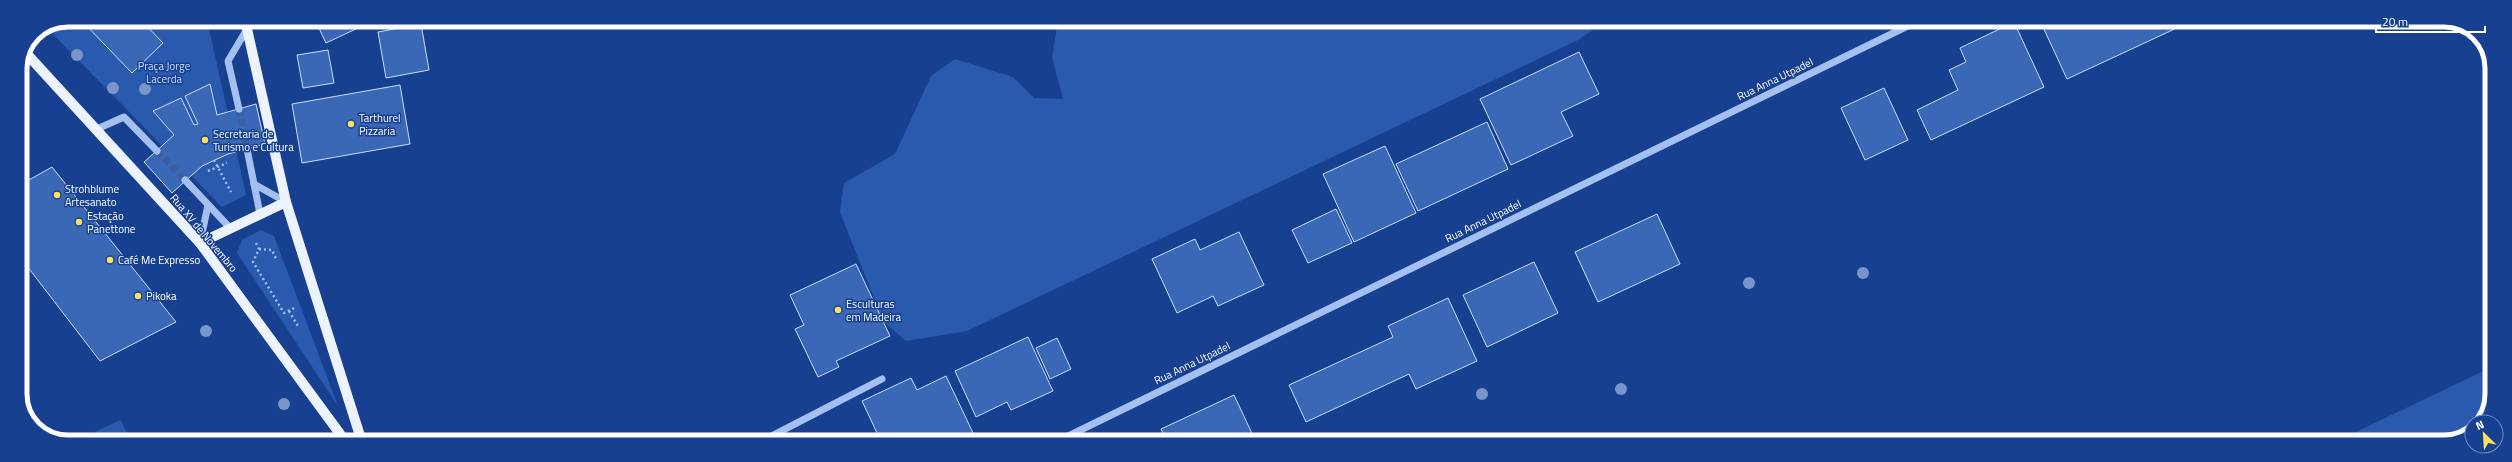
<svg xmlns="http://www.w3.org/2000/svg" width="2512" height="462" font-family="'Titillium Web',sans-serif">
  <rect width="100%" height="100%" fill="#174190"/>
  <!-- green -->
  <g fill="#295aae">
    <path d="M68,20H207L246,195L222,207L47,28Z"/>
    <path d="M1058,20H1607L1578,40L967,331L906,341L883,321L840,212L844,183L895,154L931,76L955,59L1013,77L1034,98L1063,99L1052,58Z"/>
    <path d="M261,230L274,236L338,406L237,253L242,240Z"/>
    <path d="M2492,367V401L2480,422H2472V431L2444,442H2335Z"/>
    <path d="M120,419L131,442H74L120,420Z"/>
  </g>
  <!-- building -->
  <g fill="#3b68b6" stroke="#cadcfb">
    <path d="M81,20H141L163,43L132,73Z"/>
    <path d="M315,20H375L326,43Z"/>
    <path d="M2058,20H2194L2067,79L2043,27Z"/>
    <path d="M2014,22L2044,87L1931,140L1917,110L1958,90L1949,70L1966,62L1960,48Z"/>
    <path d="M421,24L429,70L386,78L378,32Z"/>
    <path d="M328,50L334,83L303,88L297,55Z"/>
    <path d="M1579,52L1599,94L1561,112L1573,136L1511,165L1480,99Z"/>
    <path d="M210,84L217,115L256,104L265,144L228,154L202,166L172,193L144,162L174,135L153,111L181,98L194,125L198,124L185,96Z"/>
    <path d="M400,85L410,144L302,163L292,104Z"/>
    <path d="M1884,88L1908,140L1865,160L1841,108Z"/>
    <path d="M1487,122L1508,169L1418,211L1396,164Z"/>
    <path d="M1385,146L1416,213L1354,242L1323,174Z"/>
    <path d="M52,167L176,322L100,361L20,257V185Z"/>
    <path d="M1336,209L1352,243L1308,263L1292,230Z"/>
    <path d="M1657,214L1680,264L1598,302L1575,252Z"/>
    <path d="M1239,232L1264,285L1218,306L1213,296L1177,313L1152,259L1195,239L1200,250Z"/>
    <path d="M1534,262L1558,313L1487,347L1463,295Z"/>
    <path d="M856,264L890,336L836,361L839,367L818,377L795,329L804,325L790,295Z"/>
    <path d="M1448,298L1477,361L1416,389L1409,374L1306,422L1289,385L1393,337L1388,326Z"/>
    <path d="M1028,337L1053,391L1011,410L1007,402L976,417L955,371Z"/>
    <path d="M1057,338L1071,369L1050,379L1036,348Z"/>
    <path d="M946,376L975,437L965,442H864L863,439L877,433L862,401L911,378L917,390Z"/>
    <path d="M1234,395L1256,442H1167L1161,429Z"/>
  </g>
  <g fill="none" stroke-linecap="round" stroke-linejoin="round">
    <!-- minor-tunnel -->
    <g stroke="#3a5ea1" stroke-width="7" stroke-dasharray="7 3.5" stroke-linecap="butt">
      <path d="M239,109L247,149"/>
      <path d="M157,151L185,180"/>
    </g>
    <!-- path -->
    <g stroke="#a4c0f0" stroke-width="2.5" stroke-dasharray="2 3" stroke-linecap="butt">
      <path d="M214,160L231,192"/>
      <path d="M208,171L227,163"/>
      <path d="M256,243L259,249L253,262L284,313L294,308"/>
      <path d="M259,249L272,250L277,261"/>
      <path d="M289,311L298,326"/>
    </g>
    <!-- minor -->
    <g stroke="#a4c0f0" stroke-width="7">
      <path d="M239,109L228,61L247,29"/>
      <path d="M97,129L124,117L157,151"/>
      <path d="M247,149L260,214"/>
      <path d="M185,180L231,229"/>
      <path d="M254,184L286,202"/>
      <path d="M200,243L208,205"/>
      <path d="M760,442L882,379"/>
      <path d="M1056,442L1920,20"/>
    </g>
    <!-- major -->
    <g stroke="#edf2ff" stroke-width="10">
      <path d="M245,20L286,202L362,442"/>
      <path d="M26,53L200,243L346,442"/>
      <path d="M200,243L286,202"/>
    </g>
  </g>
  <!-- trees -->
  <g fill="#7996cb">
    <circle cx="77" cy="55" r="6"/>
    <circle cx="113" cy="88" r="6"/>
    <circle cx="145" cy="89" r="6"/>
    <circle cx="1863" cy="273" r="6"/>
    <circle cx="1749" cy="283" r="6"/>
    <circle cx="206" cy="331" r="6"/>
    <circle cx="1621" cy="389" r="6"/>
    <circle cx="1482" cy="394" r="6"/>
    <circle cx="284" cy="404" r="6"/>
  </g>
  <!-- markers -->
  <g fill="#ffdf63" stroke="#174190" stroke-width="1.5">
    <circle cx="351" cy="124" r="4"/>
    <circle cx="205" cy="140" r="4"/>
    <circle cx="57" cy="195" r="4"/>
    <circle cx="79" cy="222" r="4"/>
    <circle cx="110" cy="260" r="4"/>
    <circle cx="138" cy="296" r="4"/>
    <circle cx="838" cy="310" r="4"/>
  </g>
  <g text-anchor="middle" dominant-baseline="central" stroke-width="3" stroke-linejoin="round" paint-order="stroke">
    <!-- park labels -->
    <g font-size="11" fill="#cadcfb" stroke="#174190">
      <text x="164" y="66">Praça Jorge<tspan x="164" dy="13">Lacerda</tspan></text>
    </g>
    <!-- street labels -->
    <g font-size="11" fill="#fff" stroke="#174190">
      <text transform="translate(1775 79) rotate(-26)">Rua Anna Utpadel</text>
      <text transform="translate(1483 221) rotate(-26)">Rua Anna Utpadel</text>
      <text transform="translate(204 233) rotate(50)">Rua XV de Novembro</text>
      <text transform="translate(1192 363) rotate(-26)">Rua Anna Utpadel</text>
    </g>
    <!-- poi labels -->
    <g font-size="11" fill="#fff" stroke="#174190" text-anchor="start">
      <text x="359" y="118">Tarthurel<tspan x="359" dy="13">Pizzaria</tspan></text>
      <text x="213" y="134">Secretaria de<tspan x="213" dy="13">Turismo e Cultura</tspan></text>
      <text x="65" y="189">Strohblume<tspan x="65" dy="13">Artesanato</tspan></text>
      <text x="87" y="216">Estação<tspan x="87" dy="13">Panettone</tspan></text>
      <text x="118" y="260">Café Me Expresso</text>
      <text x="146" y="296">Pikoka</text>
      <text x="846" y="304">Esculturas<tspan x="846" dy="13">em Madeira</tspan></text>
    </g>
  </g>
  <!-- crop -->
  <path d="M0 0H2512V462H0ZM68 27H2444A41 41 0 0 1 2485 68V394A41 41 0 0 1 2444 435H68A41 41 0 0 1 27 394V68A41 41 0 0 1 68 27Z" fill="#174190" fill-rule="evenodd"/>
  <path fill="none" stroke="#fff" stroke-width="5" d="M68 27H2444A41 41 0 0 1 2485 68V394A41 41 0 0 1 2444 435H68A41 41 0 0 1 27 394V68A41 41 0 0 1 68 27Z"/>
  <!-- north arrow -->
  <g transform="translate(2484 434) rotate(335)"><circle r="19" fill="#174190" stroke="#748dbc"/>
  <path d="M0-3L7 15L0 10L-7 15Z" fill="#ffdf63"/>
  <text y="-6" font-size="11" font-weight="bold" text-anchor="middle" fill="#ffffff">N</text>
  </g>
  <!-- scale -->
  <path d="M2376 26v6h109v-6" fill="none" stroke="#ffffff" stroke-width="2"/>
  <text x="2382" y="26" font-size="12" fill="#ffffff" stroke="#174190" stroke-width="3" paint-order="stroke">20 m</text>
</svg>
